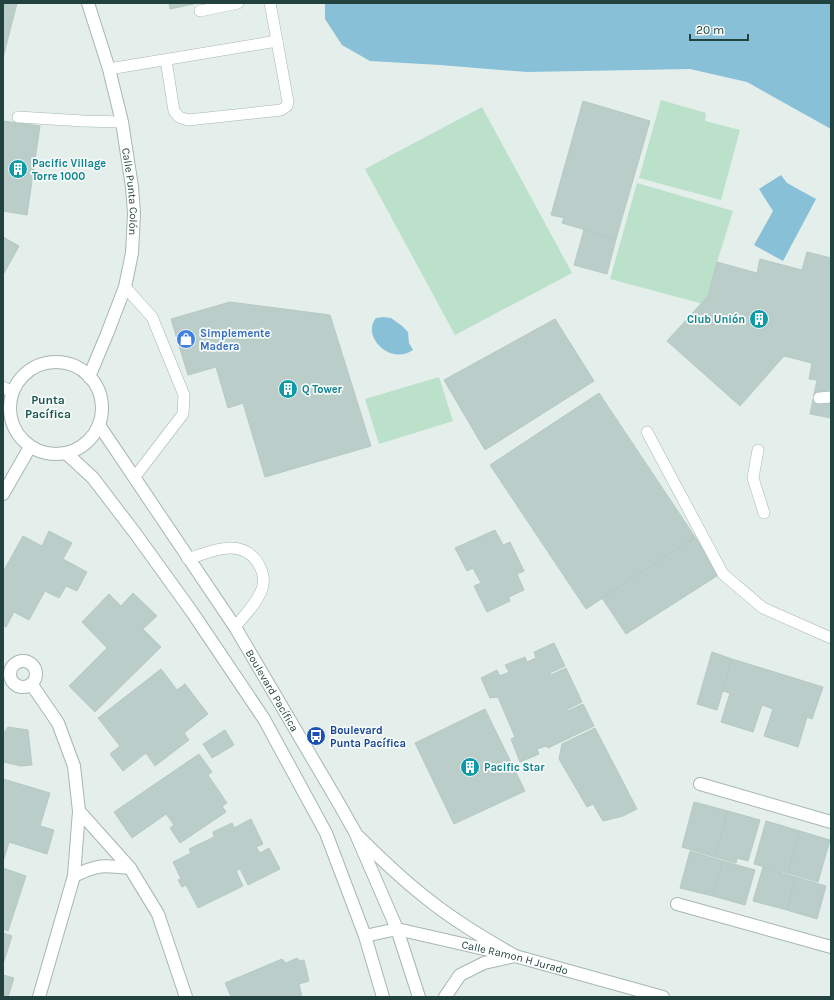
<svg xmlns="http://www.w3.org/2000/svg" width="834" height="1000" font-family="Karla,sans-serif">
  <rect width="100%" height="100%" fill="#e4eeeb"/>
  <!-- green -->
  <g fill="#bbe1cb">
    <path d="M661,100L706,113L705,121L740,130L721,200L639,178Z"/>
    <path d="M482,107L572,273L455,335L365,169Z"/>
    <path d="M637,183L733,211L717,262L707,305L610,279Z"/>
    <path d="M439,377L453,421L379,444L365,399Z"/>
  </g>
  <!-- water -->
  <g fill="#88c0d8">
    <path d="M325,3H831V129L747,82L690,69L527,72L440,65L370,61L342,45L325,19Z"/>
    <path d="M781,175L787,183L816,199L783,261L754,245L773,211L759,189Z"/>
    <path d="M383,317L391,318L402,326L408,332L409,343L413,350C390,366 361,336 376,318Z"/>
  </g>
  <!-- building -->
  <g fill="#bbcdc8" stroke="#b5c9c3">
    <path d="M3,3H17L3,58Z"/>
    <path d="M169,3H198L170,9Z"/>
    <path d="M583,101L650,121L616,239L562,223L564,218L551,215Z"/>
    <path d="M3,121L40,126L27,215L3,211Z"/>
    <path d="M584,230L616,239L607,274L574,265Z"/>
    <path d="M3,237L19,246L3,275Z"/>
    <path d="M807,252L831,258V418L810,414L817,380L809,379L812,363L784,356L740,406L667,341L708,296L717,262L757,273L760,259L802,270Z"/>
    <path d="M230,302L330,315L371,446L265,477L243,403L228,408L216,367L188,375L171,319Z"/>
    <path d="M555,319L594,381L485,450L444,380Z"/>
    <path d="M599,393L695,537L586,609L490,465Z"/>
    <path d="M495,530L503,545L510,542L524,571L517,574L524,590L509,597L510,601L487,612L474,586L481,583L473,568L467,571L455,548Z"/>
    <path d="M49,531L72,543L63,559L87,572L77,591L66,586L59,598L45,591L29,620L14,612L6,627L3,625V572L23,536L42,546Z"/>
    <path d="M695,537L720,574L626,634L602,598Z"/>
    <path d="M133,593L157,616L143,629L161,647L95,712L69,686L107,648L82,622L109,594L121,606Z"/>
    <path d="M554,643L565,666L550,673L551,675L566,668L582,702L568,709V711L583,704L594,726L548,748L546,746L537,749L539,754L520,762L511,739L515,737L498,697L490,698L481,678L497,670L500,676L509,672L505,665L525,657L527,662L536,658L534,652Z"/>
    <path d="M712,652L732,659L717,710L697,704Z"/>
    <path d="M732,659L823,687L812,719L807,717L798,747L764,736L773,709L762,705L753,732L721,722L730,693L723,691Z"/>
    <path d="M161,669L177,690L185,684L208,714L184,733L189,740L155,766L146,753L123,771L110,754L120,746L98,718Z"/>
    <path d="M485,709L525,791L454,824L415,743Z"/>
    <path d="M8,727L28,730L32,765L21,766L3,762V734Z"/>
    <path d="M595,728L637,809L623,816L603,821L593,804L587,807L559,759L562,744Z"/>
    <path d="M225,730L234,745L212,758L203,744Z"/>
    <path d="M199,754L212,772L208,775L227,803L222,806L226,812L180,843L170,828L174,825L166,814L132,838L114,812Z"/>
    <path d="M3,779L50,793L40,826L54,830L47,854L9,842L4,859L3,858Z"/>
    <path d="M694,802L728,811L715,857L682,847Z"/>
    <path d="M728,811L760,820L748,861L737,858L736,863L715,857Z"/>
    <path d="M251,819L263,844L256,847L260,853L269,848L280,869L248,885L240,869L236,871L243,886L198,908L186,885L182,887L178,880L181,879L173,862L191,853L189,849L214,837L213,832L232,823L234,828Z"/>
    <path d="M766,821L800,831L788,873L754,864Z"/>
    <path d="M800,831L830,840L818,882L788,873Z"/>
    <path d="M690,851L723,861L713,896L680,888Z"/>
    <path d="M723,861L755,870L745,905L713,896Z"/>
    <path d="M763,867L796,877L787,910L753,901Z"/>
    <path d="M3,868L26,876L8,931L3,929Z"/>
    <path d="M796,877L826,886L817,919L787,910Z"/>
    <path d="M3,933L12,936L3,964Z"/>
    <path d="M297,958L300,961L304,960L309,981L299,984L302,997H231L225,983L282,959L286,963Z"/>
    <path d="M3,975L14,978L8,997H3Z"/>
  </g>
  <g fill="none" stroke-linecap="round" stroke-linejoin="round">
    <!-- service casing -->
    <g stroke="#a6b7b4" stroke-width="12">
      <g id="service">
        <path d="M200,11L238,3"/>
        <path d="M166,60L174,111L179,117L188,120L281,110L287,106L288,102L277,41"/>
        <path d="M109,69L277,41L270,3"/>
        <path d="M18,117L84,121L122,122"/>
        <path d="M125,287L152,317L184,395L183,414L134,478"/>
        <path d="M3,387L12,392"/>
        <path d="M819,398L831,397"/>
        <path d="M647,432L723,574L763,608L831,638"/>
        <path d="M758,450L753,478L764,513"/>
        <path d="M188,559C212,551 241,537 258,563C263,571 265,581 262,589C257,603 244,616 235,627"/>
      </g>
    </g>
    <!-- minor casing -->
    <g stroke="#a6b7b4" stroke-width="14">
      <g id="minor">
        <path id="s1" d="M88,3L109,69L122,122L132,187L134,213L132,253L125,287L107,334L89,377"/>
        <circle cx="56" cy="408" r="46"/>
        <path d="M3,494L30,447"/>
        <circle cx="23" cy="674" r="13"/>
        <path d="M32,685L58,723L74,766L79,811L74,876L39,997"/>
        <path d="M700,784L831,822"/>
        <path d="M79,811L130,868L158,914L186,997"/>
        <path d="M74,876C98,864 104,865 130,868"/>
        <path d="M677,904L831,947"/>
        <path id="s2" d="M365,936L397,929L515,956L663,997"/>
      </g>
    </g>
    <!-- tertiary casing -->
    <g stroke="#a6b7b4" stroke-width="14">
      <g id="tertiary">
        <path id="s3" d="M99,425L235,627L338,802L355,832L397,929L419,997"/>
        <path d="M66,453L93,478L135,533L192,612L264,719L326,833L365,936L383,997"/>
        <path d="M359,837C380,858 402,879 425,897C453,920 484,938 515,956"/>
        <path d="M445,997L460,975L484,963L515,956"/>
      </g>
    </g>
    <!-- service -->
    <use href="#service" stroke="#fff" stroke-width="11"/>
    <!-- minor -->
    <use href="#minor" stroke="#fff" stroke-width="12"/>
    <!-- tertiary -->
    <use href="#tertiary" stroke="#fff" stroke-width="12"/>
  </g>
  <!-- icons -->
  <defs>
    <g id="building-disc" transform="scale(1)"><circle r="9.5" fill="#0f9aa8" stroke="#f5faf8"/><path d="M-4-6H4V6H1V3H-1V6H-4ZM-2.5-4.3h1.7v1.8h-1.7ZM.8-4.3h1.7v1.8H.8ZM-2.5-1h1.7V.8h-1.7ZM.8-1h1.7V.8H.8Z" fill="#fff"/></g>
    <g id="shop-disc" transform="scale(1)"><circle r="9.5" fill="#3f7fe0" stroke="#f5faf8"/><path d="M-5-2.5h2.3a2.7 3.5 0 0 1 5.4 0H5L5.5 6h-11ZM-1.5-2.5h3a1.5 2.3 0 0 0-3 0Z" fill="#fff"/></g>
    <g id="bus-disc" transform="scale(1)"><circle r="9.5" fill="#1a4fb4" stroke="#f5faf8"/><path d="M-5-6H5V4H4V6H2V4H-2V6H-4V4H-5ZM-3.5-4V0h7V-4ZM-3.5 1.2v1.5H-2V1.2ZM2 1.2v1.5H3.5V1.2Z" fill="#fff"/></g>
  </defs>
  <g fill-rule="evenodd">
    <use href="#building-disc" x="18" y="169"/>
    <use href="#building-disc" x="759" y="319"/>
    <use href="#shop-disc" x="186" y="339"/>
    <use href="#building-disc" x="288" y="389"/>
    <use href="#bus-disc" x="316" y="736"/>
    <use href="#building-disc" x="470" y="767"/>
  </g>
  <g text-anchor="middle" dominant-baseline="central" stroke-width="3.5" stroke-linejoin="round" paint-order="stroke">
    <!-- culture labels -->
    <g font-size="11" font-weight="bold" fill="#0d838f" stroke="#f5faf8" text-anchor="start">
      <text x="32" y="163">Pacific Village<tspan x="32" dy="13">Torre 1000</tspan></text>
      <text x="745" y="319" text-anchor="end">Club Unión</text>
      <text x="302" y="389">Q Tower</text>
      <text x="484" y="767">Pacific Star</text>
    </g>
    <!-- street labels -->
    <g font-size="11" fill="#21423e" stroke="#f5faf8">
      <text stroke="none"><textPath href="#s1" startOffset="194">Calle Punta Colón</textPath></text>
      <text stroke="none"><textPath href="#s3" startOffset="317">Boulevard Pacífica</textPath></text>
      <text stroke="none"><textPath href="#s2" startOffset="154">Calle Ramon H Jurado</textPath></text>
    </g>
    <!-- shop labels -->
    <g font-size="11" font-weight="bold" fill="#366cbe" stroke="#f5faf8" text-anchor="start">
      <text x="200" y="333">Simplemente<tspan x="200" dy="13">Madera</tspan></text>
    </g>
    <!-- transit labels -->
    <g font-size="11" font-weight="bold" fill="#164399" stroke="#f5faf8" text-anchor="start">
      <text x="330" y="730">Boulevard<tspan x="330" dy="13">Punta Pacífica</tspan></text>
    </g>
    <!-- neighbourhood labels -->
    <g font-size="12" font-weight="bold" fill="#1b5650" stroke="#f5faf8">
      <text x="48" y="400">Punta<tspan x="48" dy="14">Pacífica</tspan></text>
    </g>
  </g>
  <!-- border -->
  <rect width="834" height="1000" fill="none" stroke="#21423e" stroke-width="8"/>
  <!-- scale -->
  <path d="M690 34v6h58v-6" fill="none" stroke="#21423e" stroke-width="2"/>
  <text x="696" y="34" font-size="12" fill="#21423e" stroke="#f5faf8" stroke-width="3" paint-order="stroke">20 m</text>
</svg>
